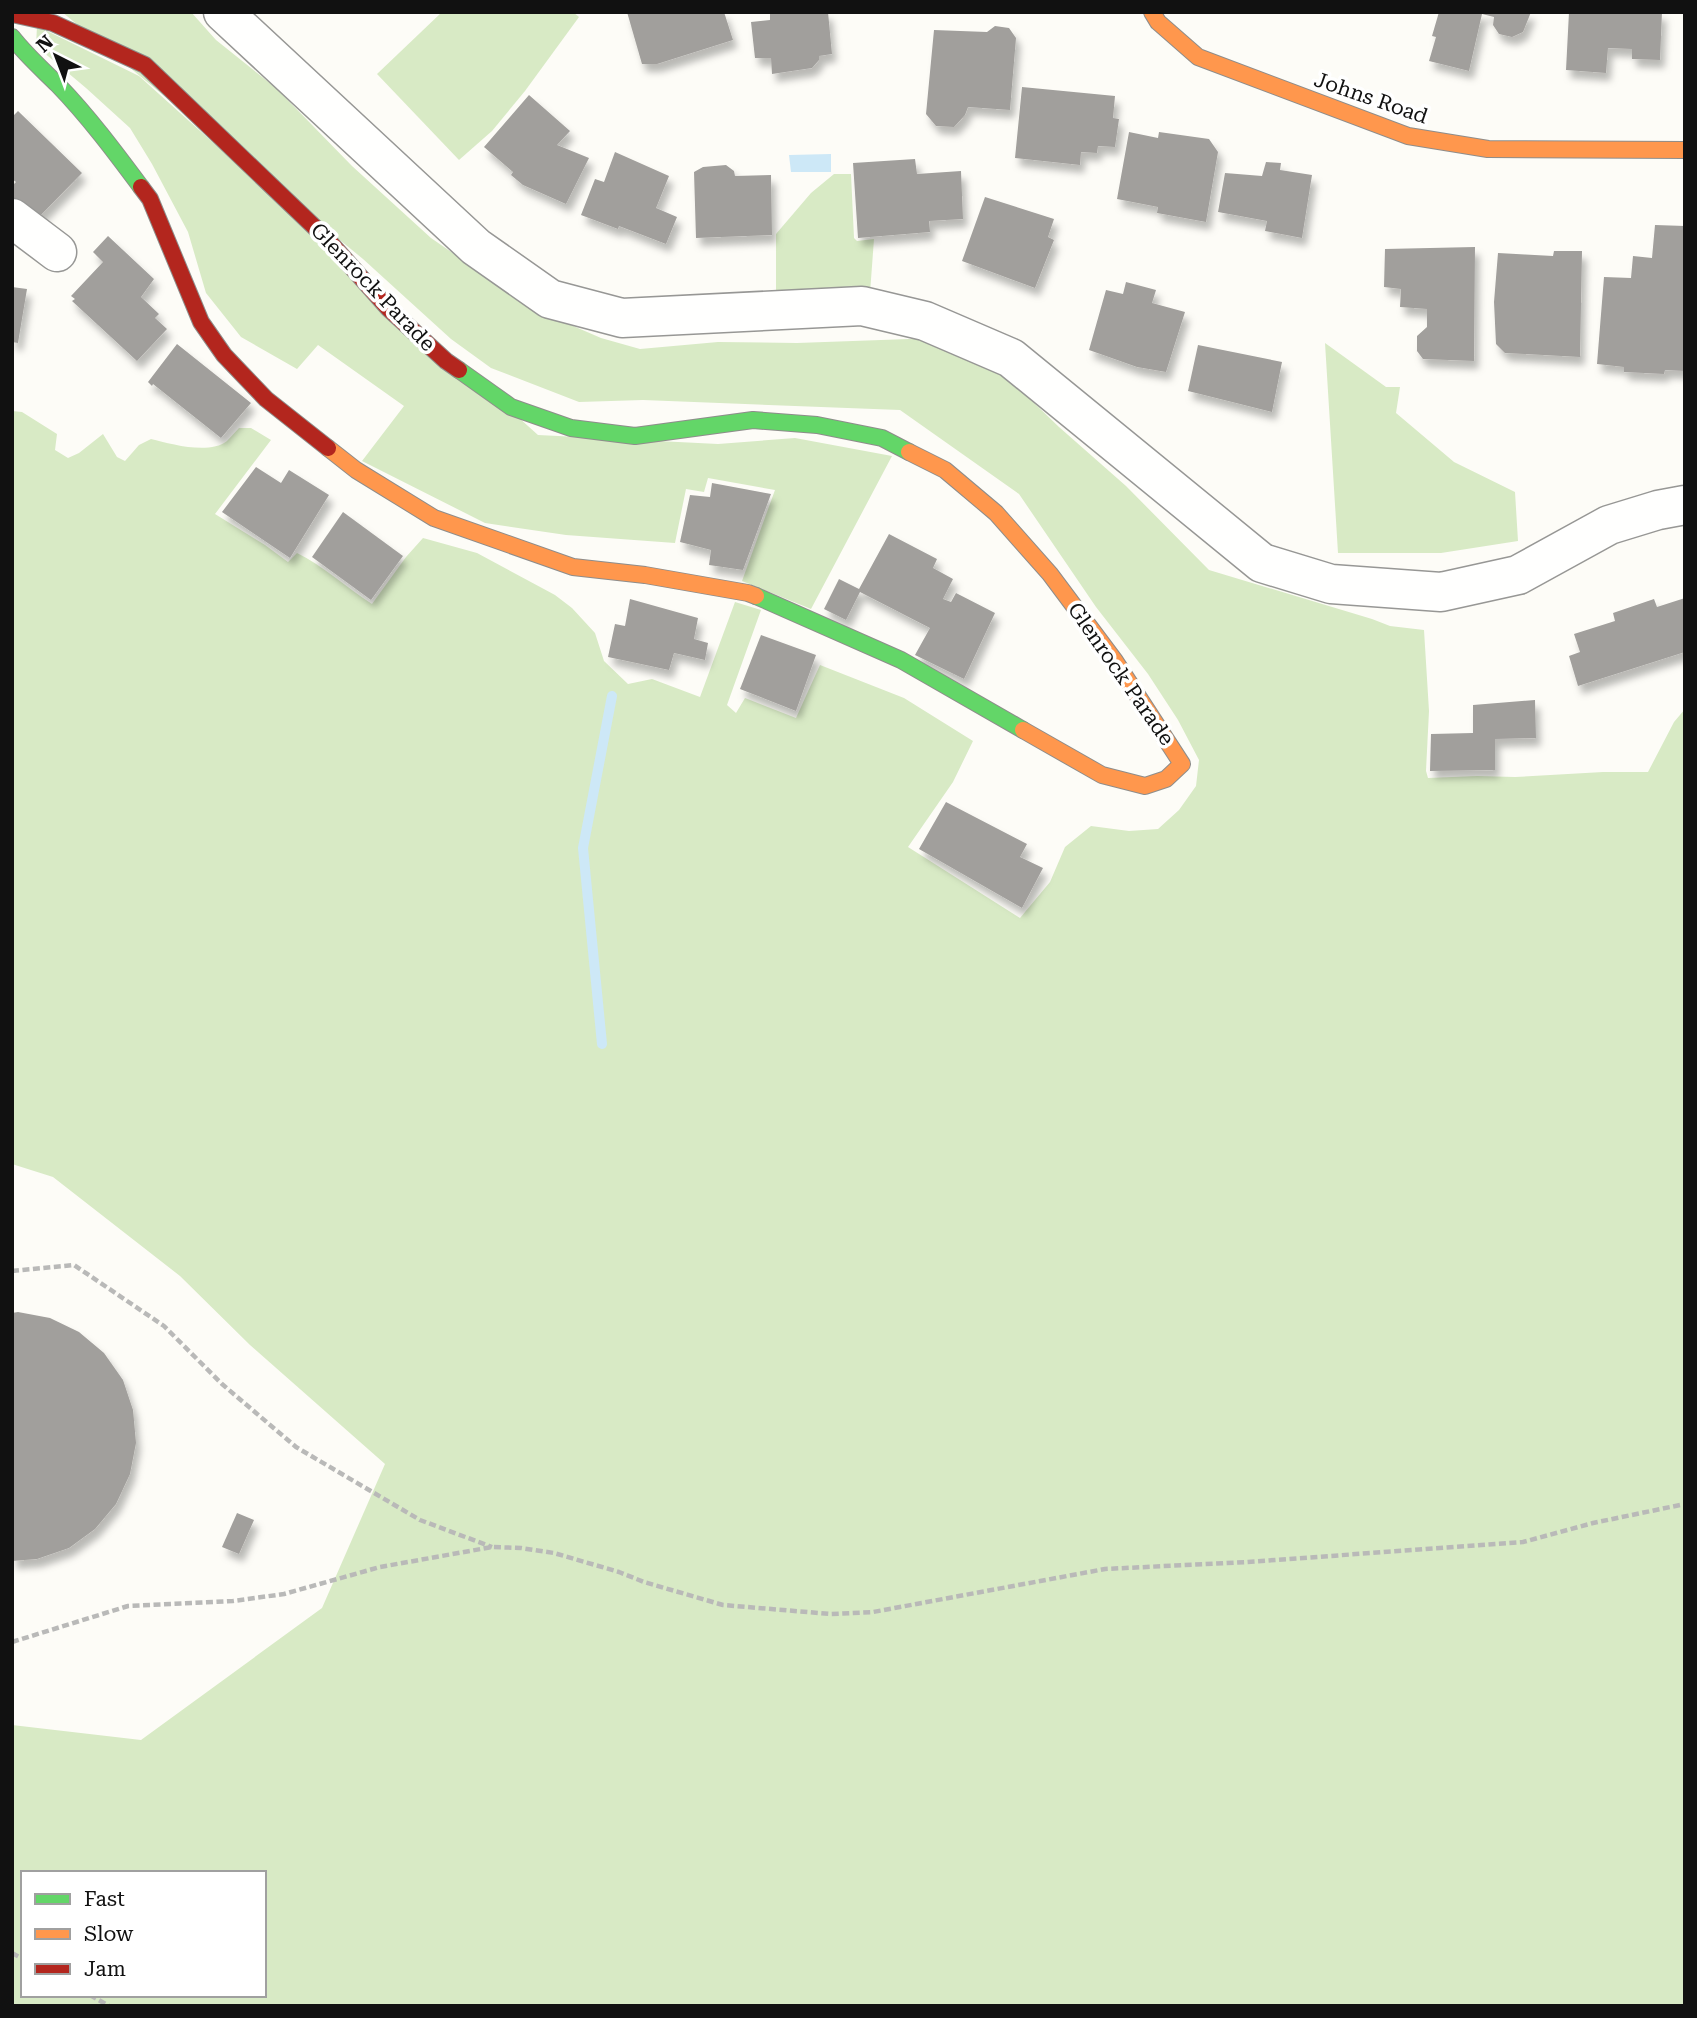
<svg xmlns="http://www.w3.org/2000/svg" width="1697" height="2018" font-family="'Roboto Serif',serif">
  <defs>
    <filter id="shadow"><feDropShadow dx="4.5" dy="8" stdDeviation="3.5" flood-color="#0004"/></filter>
  </defs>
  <rect width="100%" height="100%" fill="#fdfcf7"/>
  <!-- forest -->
  <g fill="#d8eac5" fill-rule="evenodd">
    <path d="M62,12H191L216,40L276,88L352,166L431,238L534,309L601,338L640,349L718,342L797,343L937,338L1000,370L1059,427L1126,486L1209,570L1372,619L1390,626L1424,630L1429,711L1426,771L1428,778L1477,776L1515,777L1603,772H1648L1674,722L1685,709V2006H12V1725L141,1740L322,1608L385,1464L250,1345L180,1276L53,1177L12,1164V411L22,412L57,434L55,450L68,458L79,453L103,434L117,457L125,461L139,445L151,439C171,444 209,455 227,441C231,437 235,432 239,428H251L271,440L215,514L265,545L288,562L297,553C322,565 347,588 372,604L406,557L423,538L477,553L555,595L572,608L595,633L604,661L628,684L652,679L700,697L735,602L761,610L727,705L736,713L745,698L796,718L820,665L904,698L973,741L953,782L908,847L1020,918L1050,882L1065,847L1091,826L1129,831L1158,829L1179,810L1196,786L1199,760L1178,720L1148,674L1096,607L1019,494L900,410L643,400L579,402L491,368L451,339L363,259ZM23,1873H264V1995H23Z"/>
    <path d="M442,12H573L579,17L525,91L492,131L459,160L377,74Z"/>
    <path d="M37,26L139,76L538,435L718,444L795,438L892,456L811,609L742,581L775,490L708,478L704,492L686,489L675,543L566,535L485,523L362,461L404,406L318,345L297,369L241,337L206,293L188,232L152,164L130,128L86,88L36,46Z"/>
    <path d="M834,174H851L854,238L857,241L874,239L870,293L776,295V234L811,193Z"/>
    <path d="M1325,343L1386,387H1400L1396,413L1454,462L1515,492L1518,541L1441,553H1338Z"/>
  </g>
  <!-- water -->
  <path fill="#cde8f7" d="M831,154V172H791L789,155Z"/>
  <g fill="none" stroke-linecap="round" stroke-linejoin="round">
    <!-- stream -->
    <path stroke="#cde8f7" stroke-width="10" d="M602,1044L583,848L612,696"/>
  </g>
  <!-- building -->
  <g fill="#a19f9c" filter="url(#shadow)">
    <path d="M627,12H724L733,40L657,64H642Z"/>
    <path d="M770,12H828L832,54L819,56V60L812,68L772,74L771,58H755L751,22L770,20Z"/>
    <path d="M1439,12H1531L1523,32L1512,37L1499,34L1493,25L1494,17L1482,14L1469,71L1429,61L1436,37L1432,36Z"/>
    <path d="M1569,12H1662L1660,60L1632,59V49L1608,48L1606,73L1566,70Z"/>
    <path d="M995,26L1009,28L1016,38L1010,110L968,107L965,115L954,127L936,126L926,114L934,30L987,32Z"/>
    <path d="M1022,87L1115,96L1113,118L1119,119L1115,147L1098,146L1097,153L1081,152L1080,165L1015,158Z"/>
    <path d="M529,95L570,131L557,145L589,158L566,204L523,185L511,175L513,172L484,147Z"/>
    <path d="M18,111L82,173L35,221L12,200V186L16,182L12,179V117Z"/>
    <path d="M1129,132L1158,138L1159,132L1209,139L1218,152L1206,222L1157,213L1158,207L1117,199Z"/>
    <path d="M615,152L669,176L656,208L677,217L666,244L619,226L618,229L581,215L595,179L604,182Z"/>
    <path d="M915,159L917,174L961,171L963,219L929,221L930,232L858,238L853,163Z"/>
    <path d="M1266,162L1281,163L1280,170L1312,175L1302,238L1265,231L1267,221L1218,212L1225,173L1262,176Z"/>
    <path d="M726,165L734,171L735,176L771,175L772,235L696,238L694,172L703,167Z"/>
    <path d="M985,197L1054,219L1048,237L1054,240L1035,288L962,261Z"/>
    <path d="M1655,225L1685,226V371L1665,370L1664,374L1624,372V367L1597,364L1604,277L1631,278L1633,256L1652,258Z"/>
    <path d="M108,236L154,279L141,297L159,314L155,318L167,329L137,361L72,301L75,299L71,296L103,262L93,252Z"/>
    <path d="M1475,247L1474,361L1423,359L1417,351V336L1427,327V309L1400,307L1401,289L1384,287L1385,249Z"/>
    <path d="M1554,251H1582L1580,357L1505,353L1496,344L1494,302L1498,253L1553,256Z"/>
    <path d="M1126,282L1156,290L1152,303L1185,312L1166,372L1137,367L1089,350L1106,290L1123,294Z"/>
    <path d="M12,287L27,289L18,343L12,342Z"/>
    <path d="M177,344L251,403L221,438L153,384L152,386L148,382Z"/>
    <path d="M1198,345L1282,362L1272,412L1188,391Z"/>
    <path d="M256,467L281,483L289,470L329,495L290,558L222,512Z"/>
    <path d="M712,483L771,494L743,570L709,565L711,550L680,542L690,495L710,497Z"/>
    <path d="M343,512L403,556L371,600L312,557Z"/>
    <path d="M889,534L937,559L933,568L953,579L943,599L951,602L956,593L995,613L964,679L915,655L930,628L860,592L846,620L824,609L839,579L859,589Z"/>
    <path d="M1685,598V652L1578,686L1569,656L1580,652L1574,634L1615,621L1613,613L1654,599L1657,607Z"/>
    <path d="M630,599L698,618L694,639L708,643L705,660L674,653L669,670L608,657L615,624L625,626Z"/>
    <path d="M761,635L816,655L796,711L740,689Z"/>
    <path d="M1535,700L1536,738L1495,739V770L1430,771L1431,734L1473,733V705Z"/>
    <path d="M946,802L1027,844L1020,857L1043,868L1022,908L919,849Z"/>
    <path d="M18,1312L50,1318L79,1332L104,1353L123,1380L133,1410L136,1443L130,1474L116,1504L95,1529L69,1548L37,1559L12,1561V1313Z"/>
    <path d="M237,1513L254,1520L239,1554L222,1547Z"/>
  </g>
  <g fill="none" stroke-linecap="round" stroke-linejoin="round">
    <!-- street casing -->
    <g stroke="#979795" stroke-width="41">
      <g id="street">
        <path d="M223,12L476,247L550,299L622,318L862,306L925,321L1011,358L1262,563L1331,584L1441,592L1518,575L1609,525L1658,510L1685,505"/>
        <path d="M12,218L57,252"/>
      </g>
    </g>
    <!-- fast casing -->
    <g stroke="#8e8d8b" stroke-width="18">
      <g id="fast">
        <path d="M12,37C26,55 42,69 58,85C88,116 115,152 141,187"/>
        <path d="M459,370L511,407L571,428L635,436L753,420L817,425L882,438L909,452"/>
        <path d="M756,596L901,660L1023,730"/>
      </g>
    </g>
    <!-- slow casing -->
    <g stroke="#8e8d8b" stroke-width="18">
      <g id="slow">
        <path d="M1152,12L1158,22L1198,57L1408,136L1488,149L1685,150"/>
        <path d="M328,448L356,470L434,518L573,567L645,575L748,593L756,596"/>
        <path d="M909,452L945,470L996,513L1050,574L1115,661L1182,764L1166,779L1145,786L1102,775L1023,730"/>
      </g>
    </g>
    <!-- jam casing -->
    <g stroke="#8e8d8b" stroke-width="18">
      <g id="jam">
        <path d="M12,14L53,23L145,65L326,238L388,308L446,361L459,370"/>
        <path d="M141,187L150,199L201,322L224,355L266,399L328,448"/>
      </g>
    </g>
    <!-- path -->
    <g stroke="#b9b9b8" stroke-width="4.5" stroke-dasharray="7 3.5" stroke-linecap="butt">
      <path d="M12,1271L74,1265L164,1326L222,1384L296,1447L420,1520L492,1547"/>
      <path d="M12,1642L128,1606L233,1601L284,1594L380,1567L492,1547L521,1548L554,1553L619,1572L644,1582L723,1605L831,1614L873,1612L1105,1569L1247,1562L1523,1542L1593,1523L1685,1504"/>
      <path d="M12,1953L23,1959"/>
      <path d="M90,1995L109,2006"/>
    </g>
    <!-- street -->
    <use href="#street" stroke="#fffffe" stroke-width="38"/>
    <!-- fast -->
    <use href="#fast" stroke="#63d668" stroke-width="16"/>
    <!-- slow -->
    <use href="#slow" stroke="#ff974d" stroke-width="16"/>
    <!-- jam -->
    <use href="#jam" stroke="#b3261e" stroke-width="16"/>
  </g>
  <g text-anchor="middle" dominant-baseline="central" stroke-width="7" stroke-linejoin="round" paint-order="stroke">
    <!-- street labels -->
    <g font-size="21" fill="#111" stroke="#fff">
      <text transform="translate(1371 98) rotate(19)">Johns Road</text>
      <text transform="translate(373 287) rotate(46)">Glenrock Parade</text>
      <text transform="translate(1121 674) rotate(55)">Glenrock Parade</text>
    </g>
  </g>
  <!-- border -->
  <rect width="1697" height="2018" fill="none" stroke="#111111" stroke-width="28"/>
  <!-- legend -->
  <rect x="21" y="1871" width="245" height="126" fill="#ffffff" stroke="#a0a0a0" stroke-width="2"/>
  <rect x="35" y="1894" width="35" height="10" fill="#63d668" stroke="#a0a0a0" stroke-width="2"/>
  <text x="84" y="1906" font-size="21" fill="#111111">Fast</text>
  <rect x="35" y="1929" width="35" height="10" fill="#ff974d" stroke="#a0a0a0" stroke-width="2"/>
  <text x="84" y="1941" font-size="21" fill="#111111">Slow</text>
  <rect x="35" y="1964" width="35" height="10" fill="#b3261e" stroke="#a0a0a0" stroke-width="2"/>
  <text x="84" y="1976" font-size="21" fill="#111111">Jam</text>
  <!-- north arrow -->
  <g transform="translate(56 56) rotate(318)" stroke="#ffffff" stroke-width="5" paint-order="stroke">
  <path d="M0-5L12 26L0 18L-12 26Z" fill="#111111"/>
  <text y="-10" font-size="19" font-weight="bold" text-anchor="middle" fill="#111111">N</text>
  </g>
</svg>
